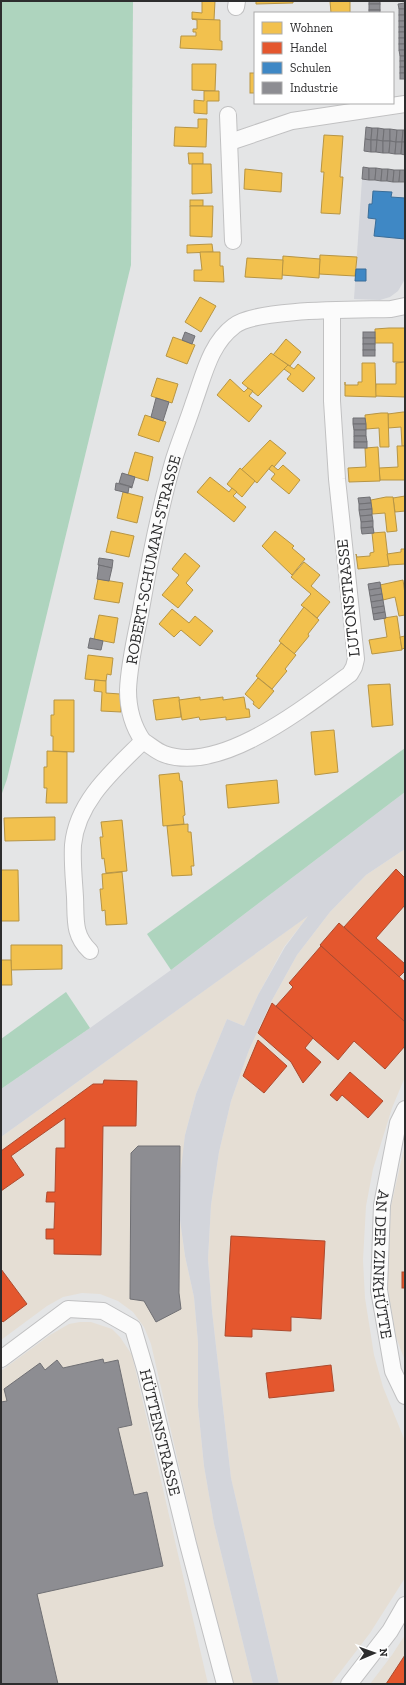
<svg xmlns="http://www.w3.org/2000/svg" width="406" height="1685" font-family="'Zilla Slab',serif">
  <rect width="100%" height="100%" fill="#e4e5e6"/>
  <!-- commercial -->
  <g fill="#e5ded4">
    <path d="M405,849V1077L392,1108L373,1169L366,1206L363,1260L365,1298L374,1355L383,1387L405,1441V1578L370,1633L331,1684H279L231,1478L212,1311L208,1259L211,1205L219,1152L231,1101L249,1050L271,1002L297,955L330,912L366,875Z"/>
    <path d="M309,915L284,947L258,995L244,1026L227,1019L196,1094L185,1135L180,1220L185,1256L194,1297L198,1342V1406L204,1466L214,1524L253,1684H233L212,1609L151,1344L144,1327L133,1312L118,1301L100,1294L82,1293L63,1297L47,1306L1,1340V1137Z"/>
    <path d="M405,1144V1361L396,1337L388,1289V1271L391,1206Z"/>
    <path d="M80,1322H91L112,1329L120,1337L132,1355L208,1684H1V1371L50,1335L69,1324Z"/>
    <path d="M405,1635V1684H370L392,1655Z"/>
  </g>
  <!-- built -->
  <g fill="#d3d5db">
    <path d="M362,179L405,183V279L398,291L390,297L380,300L354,299Z"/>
    <path d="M405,792V849L366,875L330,912L297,955L271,1002L249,1050L231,1101L219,1152L211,1205L208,1259L212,1311L231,1478L279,1684H253L214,1524L204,1466L198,1406V1342L194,1297L185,1256L180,1220V1177L185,1135L196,1094L227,1019L244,1026L258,995L285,947L308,916L1,1137V1089L90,1028L171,970Z"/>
  </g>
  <!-- green -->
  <g fill="#aed4be">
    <path d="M1,1H133L131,265L7,779L1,796Z"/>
    <path d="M405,748V792L171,970L147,934Z"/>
    <path d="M66,992L90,1028L1,1089V1039Z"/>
  </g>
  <!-- homes -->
  <g fill="#f2c14e" stroke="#b79544">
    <path d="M202,1H215L214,20L192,19V12L202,13Z"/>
    <path d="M256,1H293V3L256,4Z"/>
    <path d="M330,1H350V13H331Z"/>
    <path d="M192,19L220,20V41H222V50L180,48L181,36H196V32H193V29H197V20Z"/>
    <path d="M192,64H216L215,91L192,90Z"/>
    <rect x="250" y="73" width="5" height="20"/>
    <path d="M204,91H219V101H207V114L194,113V100L204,101Z"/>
    <path d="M198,119H207L206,147L174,146L175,127L198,128Z"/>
    <path d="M324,135L343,136L340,177H343L340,214L321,213L324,172H321Z"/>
    <path d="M188,153H203V164H189Z"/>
    <path d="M192,164H211L212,193L192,194Z"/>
    <path d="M245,169L282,173L281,192L244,189Z"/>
    <rect x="190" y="200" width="13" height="6"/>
    <path d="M190,206H213L212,237L190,236Z"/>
    <path d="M212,244L213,252L187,253V245Z"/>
    <path d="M200,252H220V266H223L224,282L194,281V270H202Z"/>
    <path d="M320,255L357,257L355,276L319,274Z"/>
    <path d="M283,256L320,259L319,278L282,275Z"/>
    <path d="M247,258L283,260L282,279L245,277Z"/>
    <path d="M200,297L216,306L201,332L185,322Z"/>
    <path d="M389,328H405V362H393V343H375V329Z"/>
    <path d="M173,337L195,345L187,364L166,356Z"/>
    <path d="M286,339L301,352L290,366L273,355Z"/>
    <path d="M271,353L288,365L258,396L242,383Z"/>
    <path d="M405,362V397L375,396L376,384H396V363Z"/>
    <path d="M362,363H375L376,397L345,396V382V385H358V382H362Z"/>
    <path d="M298,364L315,378L303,392L287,379L291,374L284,369L288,365L294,369Z"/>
    <path d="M157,378L178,384L172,403L151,396Z"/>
    <path d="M230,379L244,392L248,388L253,391L249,396L262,406L249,422L217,395Z"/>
    <path d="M403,412H405V446H402L401,427L388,428V414Z"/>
    <path d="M381,413H388L389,447H380L379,428L366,429L365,415Z"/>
    <path d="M145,415L166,422L159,442L138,435Z"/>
    <path d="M270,440L286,453L274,467L272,465L257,483L241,470Z"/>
    <path d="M397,446H405V480H380L379,468L398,467Z"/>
    <path d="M378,447L380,481L349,482L348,468L366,467L365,448Z"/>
    <path d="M135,452L153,457L148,481L128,475Z"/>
    <path d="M272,465L278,470L283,465L300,480L289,494L271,479L275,474L269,469Z"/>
    <path d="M240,468L255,481L242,497L227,484Z"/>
    <path d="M210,477L229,492L232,488L237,492L233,496L246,507L234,522L197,492Z"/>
    <path d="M123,492L143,497L137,523L117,518Z"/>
    <path d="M405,496V511L395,512L393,498Z"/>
    <path d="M386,497H393L397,531L387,532L385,513L372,514L371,500Z"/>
    <path d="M111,531L134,536L129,557L106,552Z"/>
    <path d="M275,531L294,546L292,548L305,559L292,575L262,546Z"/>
    <path d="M385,532L389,566L358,569L356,554L357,557L370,556V553L374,552L372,533Z"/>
    <path d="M401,549H405V564L389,565L387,554L401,552Z"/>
    <path d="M185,553L200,566L186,583L193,590L178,608L162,595L179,575L172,569Z"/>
    <path d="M304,562L320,575L311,586L330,602L317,618L301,605L311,594L291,577Z"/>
    <path d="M98,579L123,583L119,603L94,599Z"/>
    <path d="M403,580L405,594V615L399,616L395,597L383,600L380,585Z"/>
    <path d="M304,607L319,620L308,634L309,636L294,654L279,641Z"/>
    <path d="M172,609L189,623L195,616L213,631L200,646L181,630L174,637L159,624Z"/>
    <path d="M99,615L118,618L114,643L94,639Z"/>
    <path d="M397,616L402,650L372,654L369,640L387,637L384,618Z"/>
    <path d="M405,636V648L402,649L400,637Z"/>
    <path d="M281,643L296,655L285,669L287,671L272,689L256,676Z"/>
    <path d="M88,655L113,658L111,675L107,674L106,681L85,679Z"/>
    <path d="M258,678L274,691L259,709L253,704L254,702L245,694Z"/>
    <path d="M95,680L106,681V693L120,694L121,712L101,711L102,692L94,691Z"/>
    <path d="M390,684L393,725L372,727L368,685Z"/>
    <path d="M179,697L181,717L156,720L153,700Z"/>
    <path d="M200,697V700L223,697V700L244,697L246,709H249L250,717L226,720V717L200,720L199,717L182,720L179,700Z"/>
    <path d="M54,700H74V752L53,751V736H51V715H54Z"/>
    <path d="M334,730L338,772L315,775L311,732Z"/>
    <path d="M47,751L67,752V803H46L47,788H44V767H47Z"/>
    <path d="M179,773L180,781H182L185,815L183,816L184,824L163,826L159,775Z"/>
    <path d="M277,780L279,803L228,808L226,785Z"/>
    <path d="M55,817V840L5,841L4,818Z"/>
    <path d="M122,820L127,871L106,873L104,858L102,859L100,837H103L101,822Z"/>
    <path d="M188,824V832H191L194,866H191L192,875L172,876L167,826Z"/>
    <path d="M1,870H18L19,921H1Z"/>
    <path d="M122,872L127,924L106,925L105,910L102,911L100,889H103L102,874Z"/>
    <path d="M11,945H62V969L11,970Z"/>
    <path d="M1,960H11L12,985H1Z"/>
  </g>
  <!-- shops -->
  <g fill="#e4572e" stroke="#ad4a2e">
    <path d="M396,869L405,878V905L376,938L405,964V971L399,977L344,927Z"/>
    <path d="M339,923L405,982V1022L320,945Z"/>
    <path d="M321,946L405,1022V1046L385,1069L354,1041L338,1060L276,1006L293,987L289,983Z"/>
    <path d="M272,1003L313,1038L305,1048L321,1062L303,1083L291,1062L258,1033Z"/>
    <path d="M258,1040L287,1066L264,1093L243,1076Z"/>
    <path d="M350,1072L383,1101L368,1118L342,1095L337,1101L330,1095Z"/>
    <path d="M104,1080L137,1081L136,1126H103L101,1255L54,1254V1239H46V1229H54L55,1202H46L47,1192H55L56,1148H65V1118L11,1156L24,1175L1,1191V1151L93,1084H103Z"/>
    <path d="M231,1236L325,1241L321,1319L291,1317V1331L252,1329V1337L225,1336Z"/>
    <path d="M1,1269L27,1304L3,1322L1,1320Z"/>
    <rect x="402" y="1272" width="3" height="16"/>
    <path d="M331,1365L334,1391L269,1398L266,1373Z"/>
    <path d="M405,1655V1684H386Z"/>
  </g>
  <!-- schools -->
  <g fill="#3f88c5" stroke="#3a6d98">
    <path d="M373,191L392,192L391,197L405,198V239L374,236L376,219L368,218L369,204H372Z"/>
    <path d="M356,269H366V281H355Z"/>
  </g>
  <!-- industry -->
  <g fill="#8d8d92" stroke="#707074">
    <rect x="369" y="1" width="11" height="3"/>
    <path d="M405,3V9H399L398,4Z"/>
    <rect x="369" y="4" width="11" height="6"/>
    <rect x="399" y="9" width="6" height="6"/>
    <rect x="369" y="10" width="11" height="3"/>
    <rect x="399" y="15" width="6" height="6"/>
    <rect x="399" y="21" width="6" height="6"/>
    <rect x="399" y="27" width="6" height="5"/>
    <rect x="399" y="32" width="6" height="6"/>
    <rect x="399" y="38" width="6" height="6"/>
    <rect x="399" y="44" width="6" height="6"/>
    <path d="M399,50H405V56H400Z"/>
    <rect x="400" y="56" width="5" height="5"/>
    <rect x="400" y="61" width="5" height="6"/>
    <rect x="400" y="67" width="5" height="6"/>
    <rect x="400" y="73" width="5" height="6"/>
    <path d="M366,127L372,128L371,140L365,139Z"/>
    <path d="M372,128H378L377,140H371Z"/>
    <path d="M378,128L384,129L383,141L377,140Z"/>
    <path d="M384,129H390V141H383Z"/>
    <path d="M390,129L397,130L396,142L390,141Z"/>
    <path d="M397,130H403L402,142H396Z"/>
    <path d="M403,130H405V142H402Z"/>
    <path d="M365,139L371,140V152L364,151Z"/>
    <path d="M371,140H377L376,152H371Z"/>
    <path d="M377,140L383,141V153L376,152Z"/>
    <path d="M383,141H390L389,153H383Z"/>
    <path d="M390,141L396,142L395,154L389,153Z"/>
    <path d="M396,142H402L401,154H395Z"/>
    <path d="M402,142H405V155L401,154Z"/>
    <path d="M363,167L369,168V180L362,179Z"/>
    <path d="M369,168H376L375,180H369Z"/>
    <path d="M376,168L382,169L381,181L375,180Z"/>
    <path d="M382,169H388L387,181H381Z"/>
    <path d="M388,169L394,170L393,182L387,181Z"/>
    <path d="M394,170H400L399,182H393Z"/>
    <path d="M400,170H405V182H399Z"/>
    <path d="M185,332L195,336L192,344L182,340Z"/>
    <rect x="363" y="332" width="12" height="6"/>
    <rect x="363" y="338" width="12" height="6"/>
    <rect x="363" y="344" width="12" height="6"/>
    <rect x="363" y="350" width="12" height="6"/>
    <path d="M156,398L169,402L163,421L151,417Z"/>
    <path d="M353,418H365L366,424H353Z"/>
    <path d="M353,424H366V430H354Z"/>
    <rect x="354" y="430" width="12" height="6"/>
    <path d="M354,436H366L367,442H354Z"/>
    <rect x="354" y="442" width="13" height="6"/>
    <path d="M122,473L135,477L132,487L119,483Z"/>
    <path d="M116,483L132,487V488L129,487L128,493L115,490Z"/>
    <path d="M370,497L371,503L359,504L358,498Z"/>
    <path d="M371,503L372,509L359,510V504Z"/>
    <path d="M372,509V515L360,516L359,510Z"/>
    <path d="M372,515L373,521L361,522L360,516Z"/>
    <path d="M373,521V527L361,528V522Z"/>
    <path d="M373,527L374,533L362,534L361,528Z"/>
    <path d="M99,558L113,560L112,568L98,565Z"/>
    <path d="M99,565L112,568L109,581L97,579Z"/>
    <path d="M380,582L381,588L369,590L368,584Z"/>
    <path d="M381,588L382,594L370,596L369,590Z"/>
    <path d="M382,594L383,600L371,602L370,596Z"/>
    <path d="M383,600L384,606L372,608L371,602Z"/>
    <path d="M384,606L385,612L373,614L372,608Z"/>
    <path d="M385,612L386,618L374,620L373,614Z"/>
    <path d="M90,638L103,641L101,650L88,648Z"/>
    <path d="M138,1146H180L179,1293L181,1309L156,1322L144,1301L130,1299L131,1153Z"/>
    <path d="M103,1359L104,1363L118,1360L132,1425L118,1428L134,1495L147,1492L163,1566L37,1594L58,1684H1V1402L7,1401L4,1389L40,1363L45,1370L57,1360L63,1368Z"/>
  </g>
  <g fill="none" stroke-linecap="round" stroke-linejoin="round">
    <!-- minor casing -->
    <g stroke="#c1c1c2" stroke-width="18">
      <g id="minor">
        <path d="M236,7L237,1"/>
        <path d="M228,115L233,241"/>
        <path d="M230,142L292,121L405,104"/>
        <path d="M143,741C150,745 156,751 164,754C221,775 306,706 350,674L354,667L356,659L337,479L332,401V311"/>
        <path id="s1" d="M90,951C73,935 76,919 75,897C74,880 72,863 73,845C77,801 114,770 143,741C132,725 128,709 128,690C129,665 135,639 140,615C149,563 159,510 174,459C180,440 188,421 194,402C204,375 210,344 234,326C255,308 360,310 391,309L405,306"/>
        <path id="s2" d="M405,1109L398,1123L382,1205L379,1290L393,1371L405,1396"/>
        <path id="s3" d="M1,1359L68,1309L103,1311L133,1328L146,1372L188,1544L225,1684"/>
        <path d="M349,1684L390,1631L405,1605"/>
      </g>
    </g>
    <!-- minor -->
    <use href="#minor" stroke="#fbfbfb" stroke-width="16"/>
  </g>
  <g text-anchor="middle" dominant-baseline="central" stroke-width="4" stroke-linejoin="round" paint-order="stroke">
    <!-- street labels -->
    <g font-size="16" fill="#2d2d2e" stroke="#fff">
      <text stroke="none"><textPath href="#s1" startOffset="425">ROBERT-SCHUMAN-STRASSE</textPath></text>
      <text transform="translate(348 598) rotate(-96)">LUTONSTRASSE</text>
      <text stroke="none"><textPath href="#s2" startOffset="159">AN DER ZINKHÜTTE</textPath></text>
      <text stroke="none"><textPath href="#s3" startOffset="261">HÜTTENSTRASSE</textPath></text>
    </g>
  </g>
  <!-- border -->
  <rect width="406" height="1685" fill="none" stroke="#2d2d2e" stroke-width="4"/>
  <!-- legend -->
  <rect x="254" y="12" width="140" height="92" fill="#ffffff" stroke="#ababab"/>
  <rect x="262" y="22" width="20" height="12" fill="#f2c14e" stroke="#ababab"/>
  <text x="290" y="32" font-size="12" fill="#2d2d2e">Wohnen</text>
  <rect x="262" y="42" width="20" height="12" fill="#e4572e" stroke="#ababab"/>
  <text x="290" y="52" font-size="12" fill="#2d2d2e">Handel</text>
  <rect x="262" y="62" width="20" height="12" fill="#3f88c5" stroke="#ababab"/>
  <text x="290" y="72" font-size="12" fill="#2d2d2e">Schulen</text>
  <rect x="262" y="82" width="20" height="12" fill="#8d8d92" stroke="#ababab"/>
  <text x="290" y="92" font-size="12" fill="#2d2d2e">Industrie</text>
  <!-- north arrow -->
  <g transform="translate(374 1653) rotate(88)" stroke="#ffffff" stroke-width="3" paint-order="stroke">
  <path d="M0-3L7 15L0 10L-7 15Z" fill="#2d2d2e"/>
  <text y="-6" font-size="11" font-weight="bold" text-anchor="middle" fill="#2d2d2e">N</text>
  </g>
</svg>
